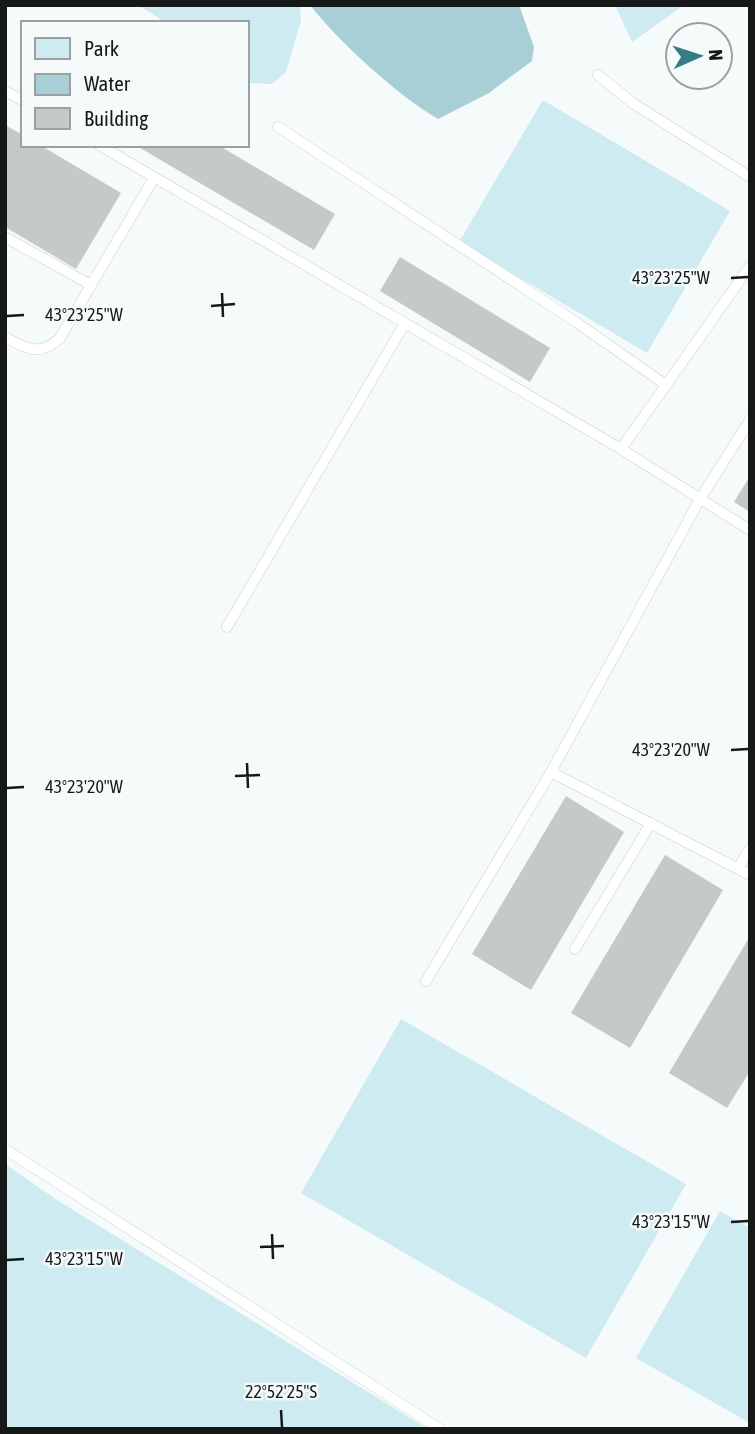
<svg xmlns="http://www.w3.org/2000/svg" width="755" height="1434" font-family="'Asap Condensed',sans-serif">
  <rect width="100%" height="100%" fill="#f5fafb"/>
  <!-- green -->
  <g fill="#cdebf1">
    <path d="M138,5H300L301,20L286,72L272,84L247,83V23H167Z"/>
    <path d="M615,5H684L632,42Z"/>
    <path d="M543,100L730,211L647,353L459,242Z"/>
    <path d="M401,1019L686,1184L586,1358L301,1193Z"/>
    <path d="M5,1164L57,1200L428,1429H5Z"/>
    <path d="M720,1211L750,1228V1423L636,1358Z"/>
  </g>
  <!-- water -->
  <path fill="#a8ced6" d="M310,5H519L534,47L532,61L489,93L438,119C398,96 339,42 310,5Z"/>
  <!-- building -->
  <g fill="#c5c9ca">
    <path d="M5,125L23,135V145H40L121,193L76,269L5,227Z"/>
    <path d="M135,145H218L335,214L314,250Z"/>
    <path d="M400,257L550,348L530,382L380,291Z"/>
    <path d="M750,476V512L734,502Z"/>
    <path d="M566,796L624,832L531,990L472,954Z"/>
    <path d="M665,855L723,890L630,1048L571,1013Z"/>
    <path d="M750,936V1071L727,1108L669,1073Z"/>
  </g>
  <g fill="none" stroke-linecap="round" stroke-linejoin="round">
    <!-- lane casing -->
    <g stroke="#cacecf" stroke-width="11">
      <g id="lane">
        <path d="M598,75L634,104L750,177"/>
        <path d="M5,91L23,101"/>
        <path d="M278,127L576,322L666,385"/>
        <path d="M99,145L621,449L750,530"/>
        <path d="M5,237L91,285"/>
        <path d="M5,337C27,349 40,357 60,338L154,178"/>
        <path d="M621,449L750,266"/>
        <path d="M227,627L405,323"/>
        <path d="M551,772L750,875"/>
        <path d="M738,868L750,849"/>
        <path d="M575,949L651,823"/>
        <path d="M426,981L551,772L700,499L750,420"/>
        <path d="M5,1149L440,1429"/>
      </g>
    </g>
    <!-- lane -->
    <use href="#lane" stroke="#fff" stroke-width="10"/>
  </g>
  <!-- ticks -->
  <path fill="none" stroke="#171919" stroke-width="2.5" d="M731,278L748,277M222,293L223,317M211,306L235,304M7,316L24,315M731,750L748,749M247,763L248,788M235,776L260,775M7,788L24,787M731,1222L748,1221M272,1234L273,1259M260,1247L284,1246M7,1260L24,1259M281,1410L282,1427"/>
  <g font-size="18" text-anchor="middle" fill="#171919" stroke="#f5fafb" stroke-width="5" stroke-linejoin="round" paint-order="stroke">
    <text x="671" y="284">43°23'25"W</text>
    <text x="84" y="321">43°23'25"W</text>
    <text x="671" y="756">43°23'20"W</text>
    <text x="84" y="793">43°23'20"W</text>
    <text x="671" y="1228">43°23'15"W</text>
    <text x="84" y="1265">43°23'15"W</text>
    <text x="281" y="1398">22°52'25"S</text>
  </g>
  <!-- border -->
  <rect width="755" height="1434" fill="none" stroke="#171919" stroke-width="14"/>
  <!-- legend -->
  <rect x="21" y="21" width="228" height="126" fill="#f5fafb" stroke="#9ca0a1" stroke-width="2"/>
  <rect x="35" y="38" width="35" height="21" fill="#cdebf1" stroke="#9ca0a1" stroke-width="2"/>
  <text x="84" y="56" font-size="21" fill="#171919">Park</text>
  <rect x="35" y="74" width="35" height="21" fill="#a8ced6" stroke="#9ca0a1" stroke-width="2"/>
  <text x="84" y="91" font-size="21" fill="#171919">Water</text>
  <rect x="35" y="108" width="35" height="21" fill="#c5c9ca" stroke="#9ca0a1" stroke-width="2"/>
  <text x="84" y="126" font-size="21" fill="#171919">Building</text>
  <!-- north arrow -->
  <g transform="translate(699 56) rotate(87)"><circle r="33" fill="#f5fafb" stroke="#9ca0a1" stroke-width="2"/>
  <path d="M0-5L12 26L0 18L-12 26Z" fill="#367b88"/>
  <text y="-10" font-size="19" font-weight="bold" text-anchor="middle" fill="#171919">N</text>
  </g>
</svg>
